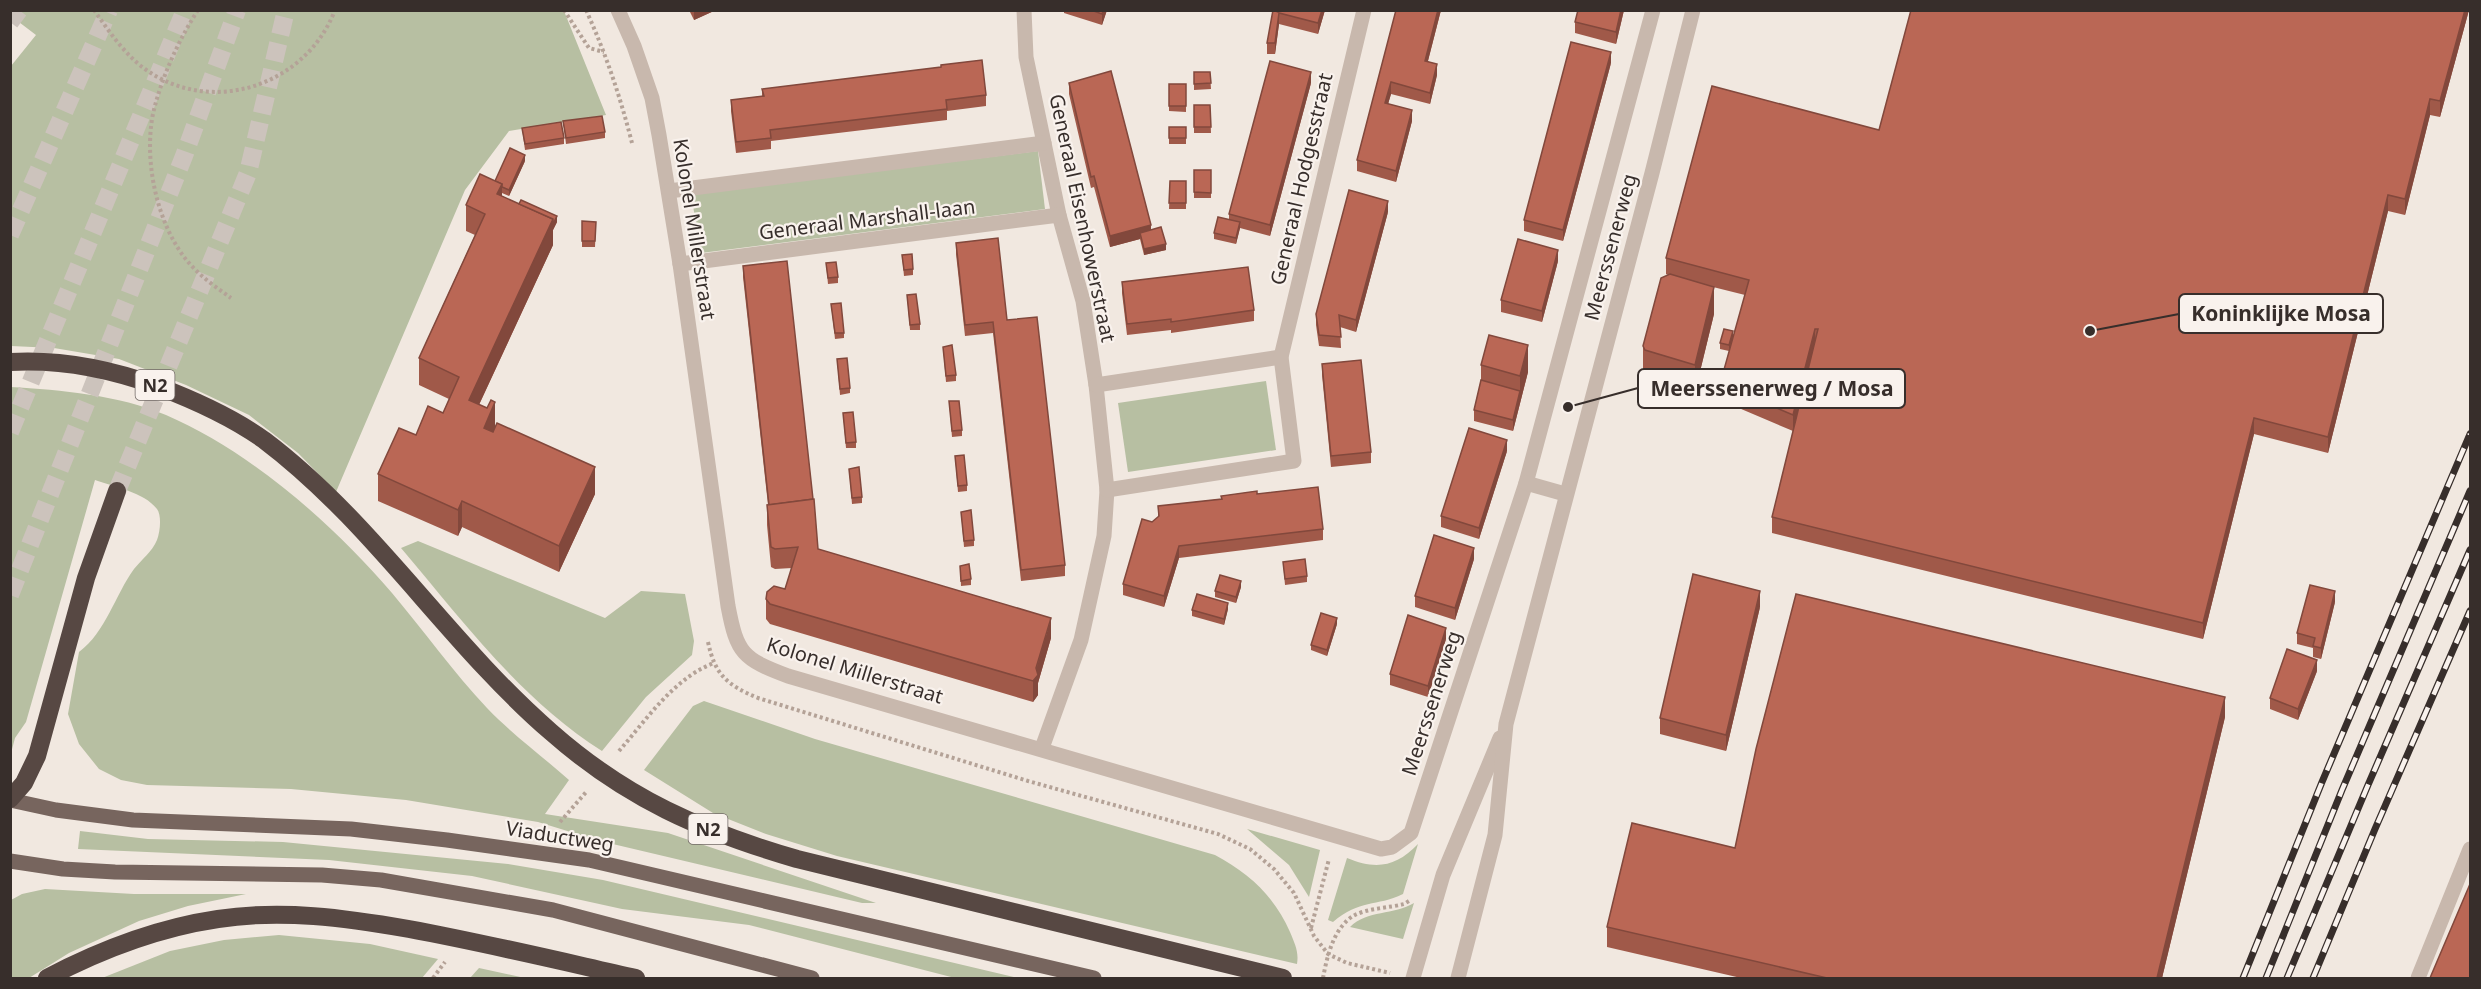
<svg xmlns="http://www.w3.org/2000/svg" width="2481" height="989" font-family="'Noto Sans',sans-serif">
  <rect width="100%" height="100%" fill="#f1e8e0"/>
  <!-- green -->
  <g fill="#b7bfa2">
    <path d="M11,11H564L606,115L509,131L465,190L336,492L298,453L249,415L186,385L119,359L54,348L11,346V66L36,35L11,16Z"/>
    <path d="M1038,151L1045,209L701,253L691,194Z"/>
    <path d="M1266,381L1276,450L1128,472L1118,403Z"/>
    <path d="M10,387C62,390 118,395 166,415C250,451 333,524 392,593C424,631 453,672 487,708C512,734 542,756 569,780L545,814L668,833L876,903H862L600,841L538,822L406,800L291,789L147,785L121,780L99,769L79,744L68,714L79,652C106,632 115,595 134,569C142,559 152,552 157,540C160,532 162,516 157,509C144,492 114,487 95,480L26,722L15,738L11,753Z"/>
    <path d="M418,541L605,618L641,591L685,594L694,641L692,655L646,697L602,751C520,699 463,621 401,548Z"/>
    <path d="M704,701L815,739L1215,855C1249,873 1275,897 1290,932C1295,944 1299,952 1297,964L837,856L766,834L713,813L644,770L693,706Z"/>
    <path d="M1247,829L1320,850L1309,897L1289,865Z"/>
    <path d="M80,831L148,839L283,842L508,864L603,880L1018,978H955L749,925L622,909L472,876L329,860L78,849Z"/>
    <path d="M1418,844L1403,894C1376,907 1360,899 1333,922L1328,920L1347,858C1376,870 1396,867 1418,844Z"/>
    <path d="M45,889L134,894H246L188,906L139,921L69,953L29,978H11V900L22,894Z"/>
    <path d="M1414,903L1403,939L1350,927C1367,910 1394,915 1414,903Z"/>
    <path d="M279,935L370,944L438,959L422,978H102L170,951L224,940Z"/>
    <path d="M479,968L525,978H470Z"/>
  </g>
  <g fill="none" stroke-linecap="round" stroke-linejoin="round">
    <!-- highway-tunnel -->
    <g stroke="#ccc3bc" stroke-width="18" stroke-dasharray="18 9" stroke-linecap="butt">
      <path d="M10,22L19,10"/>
      <path d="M10,235L109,10"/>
      <path d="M10,432L185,10"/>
      <path d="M117,491L248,173L286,10"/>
      <path d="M10,595L184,156L237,10"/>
    </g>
    <!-- path -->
    <g stroke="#b4a297" stroke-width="4" stroke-dasharray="3 3" stroke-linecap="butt">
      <path d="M94,10C108,30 125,55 145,69C211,117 306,86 335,10"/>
      <path d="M198,10C180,38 165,70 156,102C141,151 155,224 189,263C201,277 217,288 231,298"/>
      <path d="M564,10L589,48L604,52"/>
      <path d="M586,10C606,54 620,96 632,143"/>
      <path d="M708,642C715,675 727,685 758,698L1028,781L1218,834L1250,849L1274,869L1294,893L1314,936L1328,954L1347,963L1390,973"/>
      <path d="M619,751C647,719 674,678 714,663"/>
      <path d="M560,822L587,791"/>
      <path d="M1311,928L1329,859"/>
      <path d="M433,978L445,962"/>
      <path d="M1323,978C1327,957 1333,929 1353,916C1367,908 1389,908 1404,904L1409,901"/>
    </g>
    <!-- minor -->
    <g stroke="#c8b8ad" stroke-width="15">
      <path d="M618,10L634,46L652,98L659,135L680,264L728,606C737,654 743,659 788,676L1381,849L1392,847L1411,833L1526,483L1653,10"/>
      <path d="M1024,10L1026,57L1044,143L1059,215L1083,301L1096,385L1107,490L1104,536L1081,640L1042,748"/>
      <path d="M669,191L1044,143"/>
      <path d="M680,264L1059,215"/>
      <path d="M1096,385L1281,357"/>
      <path d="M1526,483L1565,494"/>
      <path d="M1107,490L1294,461L1281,357L1364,10"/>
      <path d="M1413,978L1443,875L1500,738"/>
      <path d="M1458,978L1495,835L1506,724L1652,173L1693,10"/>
      <path d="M2418,978L2470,849"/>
    </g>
    <!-- major -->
    <g stroke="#77655e" stroke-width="15">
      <path d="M10,800L56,810L133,820L351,829L447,840L589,860L1094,978"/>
      <path d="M10,861L63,869L115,872L322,875L381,880L553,910L812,978"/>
    </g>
    <!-- highway -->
    <g stroke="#574843" stroke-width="18">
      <path d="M10,362C60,359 110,369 157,386C194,400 232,417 264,440C374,523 448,643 551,732C627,799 701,831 797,859L1283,978"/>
      <path d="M10,799L24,783L37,756L86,578L117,491"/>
      <path d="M47,978C102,949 157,928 218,919C282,909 346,918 409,929C485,943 560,961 636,978"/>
    </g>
    <!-- rail casing -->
    <g stroke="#372e2b" stroke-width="7">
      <g id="rail">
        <path d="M2243,978L2322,782L2470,434"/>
        <path d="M2266,978L2342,790L2470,491"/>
        <path d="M2287,978L2368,785L2470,550"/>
        <path d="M2313,978L2375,829L2470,611"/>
      </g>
    </g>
    <!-- rail -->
    <use href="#rail" stroke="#f9f2ed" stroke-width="4.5" stroke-dasharray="14" stroke-linecap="butt"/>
  </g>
  <!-- wall -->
  <g fill="#a05949">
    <path d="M689,10H716L694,20Z"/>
    <path d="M1064,10H1107L1102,25L1064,13Z"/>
    <path d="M1279,10H1325L1318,34L1279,24L1275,54H1267V43Z"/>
    <path d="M1396,10H1441L1428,61L1437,75L1430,104L1391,94L1388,104L1412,121L1396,182L1357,171V160Z"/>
    <path d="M1578,10H1624L1616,44L1575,33V22Z"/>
    <path d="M1911,10H2469L2440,117L2430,115L2405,215L2388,211L2328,453L2254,434L2203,639L1772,533V517L1793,431L1720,400V384L1745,295L1705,285L1714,314L1695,392L1645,376L1643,373V346L1668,275L1666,274V258L1879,130Z"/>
    <path d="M1611,63L1563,241L1524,231V220Z"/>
    <path d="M1194,72H1210L1211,89L1194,90Z"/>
    <path d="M1069,83L1151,230L1166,250L1144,255L1140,239L1110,247L1094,187L1091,188L1069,94Z"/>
    <path d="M1311,83L1270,236L1240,228L1236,244L1214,239V233L1229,220V214Z"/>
    <path d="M1169,84H1186V112L1169,111Z"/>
    <path d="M762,89L986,95V106L947,111V120L771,141V149L736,153L731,111V100L762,96Z"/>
    <path d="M1194,105H1210L1211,133H1194Z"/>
    <path d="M563,121L605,132V138L566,144Z"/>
    <rect x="1169" y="127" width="17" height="17"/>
    <path d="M522,128L564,138V144L525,150Z"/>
    <path d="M525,161L509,196L502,193V196L557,222L553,230V245L479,405L495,427L595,494L559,572L462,527L458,536L378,501V474L416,435L443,413L449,399L419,385V358L475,235L466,231V205L495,181Z"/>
    <rect x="1194" y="170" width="17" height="28"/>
    <path d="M1170,181H1186V209H1169Z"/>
    <path d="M1388,212L1356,332L1340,327L1341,348L1319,346L1316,325V314Z"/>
    <path d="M582,221L596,222L595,247H582Z"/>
    <path d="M956,243L1007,320L1065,565V576L1021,581L993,333L965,336L956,254Z"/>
    <path d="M902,255L913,269V275L904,276Z"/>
    <path d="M1558,261L1542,322L1501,312V300Z"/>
    <path d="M826,263L838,277V283L828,284Z"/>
    <path d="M743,266L818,549L1051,638L1038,683V695L1033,702L770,624L766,619V599L785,589L792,568L775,569L771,567L767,525V505H768L743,277Z"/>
    <path d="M1122,282L1254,310V321L1171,333V330L1127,335L1122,293Z"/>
    <path d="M907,295L920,324V330H910Z"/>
    <path d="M831,304L844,333V338L835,339Z"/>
    <path d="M1733,337L1729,351L1720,349V343Z"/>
    <path d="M943,347L956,375V381L946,382Z"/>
    <path d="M837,359L850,388V393L840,395Z"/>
    <path d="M1322,364L1371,452V463L1331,467L1322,375Z"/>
    <path d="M1481,365L1528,372L1513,431L1474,421V410L1481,380Z"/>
    <path d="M949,401L962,430V436L952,437Z"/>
    <path d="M843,413L856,442V448H846Z"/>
    <path d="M1507,451L1479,539L1441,527V516Z"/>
    <path d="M955,456L967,485V491L958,492Z"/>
    <path d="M849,469L862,497V503L852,504Z"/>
    <path d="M1257,494L1323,529V540L1179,558L1164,607L1123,595V584L1152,522L1158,517V506L1221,499V496Z"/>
    <path d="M961,512L974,540V546L964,547Z"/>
    <path d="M1474,559L1455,620L1415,607V596Z"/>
    <path d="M1283,562L1307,576V582L1285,585Z"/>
    <path d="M960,566L971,579V585L961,586Z"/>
    <path d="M1241,587L1236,603L1215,597V591Z"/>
    <path d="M2335,602L2321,659L2313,657V648L2297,644V633Z"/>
    <path d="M1760,607L1726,751L1660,734V718Z"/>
    <path d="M1228,609L1224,625L1192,616V610Z"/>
    <path d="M1337,624L1327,656L1311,650V645Z"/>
    <path d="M1446,639L1428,697L1390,685V674Z"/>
    <path d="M2317,671L2298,720L2270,709V698Z"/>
    <path d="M2225,717L2162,978H1741L1607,947V927L1735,848Z"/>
  </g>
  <!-- shaded-wall -->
  <g fill="#82483c">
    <path d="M694,10H716L694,20Z"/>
    <path d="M1103,10H1107L1102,25V14Z"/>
    <path d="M1322,10H1325L1318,34V23Z"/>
    <path d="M1438,10H1441L1425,72V61Z"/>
    <path d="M1621,10H1624L1616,44V32Z"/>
    <path d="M2465,10H2469L2440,117V101Z"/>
    <path d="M1279,13V24L1275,54V43Z"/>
    <path d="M1611,52V63L1563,241V230Z"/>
    <path d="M1437,64V75L1430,104V93Z"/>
    <path d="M1311,72V83L1270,236V225Z"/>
    <path d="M1391,82V94L1385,114V103Z"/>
    <path d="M2430,99V115L2405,215V199Z"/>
    <path d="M1412,110V121L1396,182V171Z"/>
    <path d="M525,155V161L509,196V190Z"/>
    <path d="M502,184V210L497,194Z"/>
    <path d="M2388,195V211L2328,453V437Z"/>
    <path d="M1388,201V212L1356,332V320Z"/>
    <path d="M557,216V222L553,230V245L469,426V400L553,219Z"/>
    <path d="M1240,222V228L1236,244V238Z"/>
    <path d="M1151,225V236L1140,233V239L1110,247V236Z"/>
    <path d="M1166,244V250L1144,255V249Z"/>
    <path d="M1558,250V261L1542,322V311Z"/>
    <path d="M1714,287V314L1695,392V365Z"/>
    <path d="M1815,329V345L1793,431V415Z"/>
    <path d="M1733,331V337L1729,351V345Z"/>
    <path d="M1528,345V372L1513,431V420L1520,391V376Z"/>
    <path d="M495,402V428L484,455V428Z"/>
    <path d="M2254,418V434L2203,639V623Z"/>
    <path d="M1507,440V451L1479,539V528Z"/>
    <path d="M595,467V494L559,572V546Z"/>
    <path d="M462,501V527L458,536V510Z"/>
    <path d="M1179,546V558L1164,607V596Z"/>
    <path d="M1474,548V559L1455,620V608Z"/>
    <path d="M1241,581V587L1236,603V597Z"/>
    <path d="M1760,591V607L1726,751V735Z"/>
    <path d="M2335,591V602L2321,659V648Z"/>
    <path d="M1228,603V609L1224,625V619Z"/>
    <path d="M1051,618V638L1038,683V695L1033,702V681Z"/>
    <path d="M1337,618V624L1327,656V650Z"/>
    <path d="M1446,628V639L1428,697V686Z"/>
    <path d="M2317,660V671L2298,720V709Z"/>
    <path d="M2225,697V717L2162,978H2157Z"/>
  </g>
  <!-- building -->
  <g fill="#ba6755" stroke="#82483c" stroke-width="1.5">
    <path d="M1091,10H1103L1102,14Z"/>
    <path d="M1273,10L1278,12L1279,10H1322L1318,23L1279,13L1275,43H1267Z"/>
    <path d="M1396,10H1438L1425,61L1437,64L1430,93L1391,82L1385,103L1412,110L1396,171L1357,160Z"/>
    <path d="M1578,10H1621L1616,32L1575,22Z"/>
    <path d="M1911,10H2465L2440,101L2430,99L2405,199L2388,195L2328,437L2254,418L2203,623L1772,517L1818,329H1815L1793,415L1720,384L1749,280L1666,258L1712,86L1879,130Z"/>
    <path d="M1571,42L1611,52L1563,230L1524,220Z"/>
    <path d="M982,60L986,95L946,100L947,109L770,130L771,138L736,142L731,100L764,96L762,89L941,67V65Z"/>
    <path d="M1270,61L1311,72L1270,225L1229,214Z"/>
    <path d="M1111,71L1151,225L1110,236L1094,176L1091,177L1069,83Z"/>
    <path d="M1194,72H1210L1211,83L1194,84Z"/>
    <rect x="1169" y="84" width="17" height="22"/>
    <path d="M1194,105H1210L1211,127H1194Z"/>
    <path d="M602,116L605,132L566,138L563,121Z"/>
    <path d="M561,122L564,138L525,144L522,128Z"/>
    <rect x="1169" y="127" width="17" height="11"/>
    <path d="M510,148L525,155L509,190L502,187V184L495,181Z"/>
    <path d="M1194,170H1211V193L1194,192Z"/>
    <path d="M480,174L502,184L497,194L553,219L469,400L487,408L491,400L495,402L484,428L493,432L497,423L595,467L559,546L462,501L458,510L378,474L399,428L416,435L428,406L443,413L459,377L419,358L485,214L466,205Z"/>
    <path d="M1170,181H1186V203H1169Z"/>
    <path d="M1349,190L1388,201L1356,320L1339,315L1341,337L1319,335L1316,314Z"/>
    <path d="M521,200L557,216L553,224V219L519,204Z"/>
    <path d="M1218,217L1240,222L1236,238L1214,233Z"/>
    <path d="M582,221L596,222L595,241H582Z"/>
    <path d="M1161,227L1166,244L1144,249L1140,233Z"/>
    <path d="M998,238L1007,320L1037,317L1065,565L1021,570L993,322L965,325L956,243Z"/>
    <path d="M1518,239L1558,250L1542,311L1501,300Z"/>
    <path d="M912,254L913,269L904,270L902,255Z"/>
    <path d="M787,261L813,499L769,505L743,266Z"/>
    <path d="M836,262L838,277L828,278L826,263Z"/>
    <path d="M1248,267L1254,310L1171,322V319L1127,324L1122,282Z"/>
    <path d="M1670,274L1714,287L1695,365L1645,350L1643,346L1661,278Z"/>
    <path d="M916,294L920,324L910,325L907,295Z"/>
    <path d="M841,303L844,333H835L831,304Z"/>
    <path d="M1724,329L1733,331L1729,345L1720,343Z"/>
    <path d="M1489,335L1528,345L1520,376L1481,365Z"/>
    <path d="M952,345L956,375L946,376L943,347Z"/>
    <path d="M847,358L850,388L840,389L837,359Z"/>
    <path d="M1361,360L1371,452L1331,456L1322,364Z"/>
    <path d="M1481,380L1520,391L1513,420L1474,410Z"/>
    <path d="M949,401H959L962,430L952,431Z"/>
    <path d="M853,412L856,442L846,443L843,413Z"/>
    <path d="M1469,428L1507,440L1479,528L1441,516Z"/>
    <path d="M964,455L967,485L958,486L955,456Z"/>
    <path d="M859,467L862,497L852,498L849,469Z"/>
    <path d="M1318,487L1323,529L1179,546L1164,596L1123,584L1142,519L1152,522L1159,516L1158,506L1222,499L1221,496L1257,491V494Z"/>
    <path d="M814,499L818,549L1051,618L1036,668L1038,675L1033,681L770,604L766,599L767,592L774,586L785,589L798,547L775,549L771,547L767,505Z"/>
    <path d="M971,510L974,540L964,541L961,512Z"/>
    <path d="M1434,535L1474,548L1455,608L1415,596Z"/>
    <path d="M1305,559L1307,576L1285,579L1283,562Z"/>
    <path d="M969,564L971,579L961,581L960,566Z"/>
    <path d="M1693,574L1760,591L1726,735L1660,718Z"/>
    <path d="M1220,575L1241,581L1236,597L1215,591Z"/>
    <path d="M2310,585L2335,591L2321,648L2313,646L2315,638L2297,633Z"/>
    <path d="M1197,594L1228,603L1224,619L1192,610Z"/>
    <path d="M1796,594L2225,697L2157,978H1827L1607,927L1632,823L1735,848L1756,749Z"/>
    <path d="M1321,613L1337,618L1327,650L1311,645Z"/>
    <path d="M1408,615L1446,628L1428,686L1390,674Z"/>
    <path d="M2287,649L2317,660L2298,709L2270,698Z"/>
    <path d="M2470,884V978H2430Z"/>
  </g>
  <g text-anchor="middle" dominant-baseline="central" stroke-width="4.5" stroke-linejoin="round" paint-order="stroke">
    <!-- shield labels -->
    <g fill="#f9f2ed" stroke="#716965" stroke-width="1.5">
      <rect x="135.5" y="370" width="39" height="30" rx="4.5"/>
      <rect x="688.5" y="814" width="39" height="30" rx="4.5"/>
    </g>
    <g font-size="18" font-weight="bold" fill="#372e2b">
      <text x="155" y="385">N2</text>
      <text x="708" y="829">N2</text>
    </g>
    <!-- street labels -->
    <g font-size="20" fill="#372e2b" stroke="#f9f2ed">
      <text transform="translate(1301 179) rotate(-77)">Generaal Hodgesstraat</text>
      <text transform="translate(1083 218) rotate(78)">Generaal Eisenhowerstraat</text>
      <text transform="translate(867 219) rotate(-7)">Generaal Marshall-laan</text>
      <text transform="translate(695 229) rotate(81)">Kolonel Millerstraat</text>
      <text transform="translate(1610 247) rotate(-75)">Meerssenerweg</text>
      <text transform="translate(855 670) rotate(17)">Kolonel Millerstraat</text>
      <text transform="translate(1431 703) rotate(-72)">Meerssenerweg</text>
      <text transform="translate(560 836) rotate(9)">Viaductweg</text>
    </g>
  </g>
  <!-- callouts -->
  <path fill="none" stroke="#372e2b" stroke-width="2" d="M2090 331L2179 314M1568 407L1638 388"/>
  <g fill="#372e2b" stroke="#f9f2ed" stroke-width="2">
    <circle cx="2090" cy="331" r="6"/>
    <circle cx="1568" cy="407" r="6"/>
  </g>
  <g fill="#f9f2ed" stroke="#372e2b" stroke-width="2">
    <rect x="2179" y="294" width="204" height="39" rx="6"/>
    <rect x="1638" y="369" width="267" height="39" rx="6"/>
  </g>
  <g font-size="21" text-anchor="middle" font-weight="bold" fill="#372e2b">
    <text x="2281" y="321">Koninklijke Mosa</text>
    <text x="1772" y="396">Meerssenerweg / Mosa</text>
  </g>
  <!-- border -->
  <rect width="2481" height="989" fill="none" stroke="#372e2b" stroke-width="24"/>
</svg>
